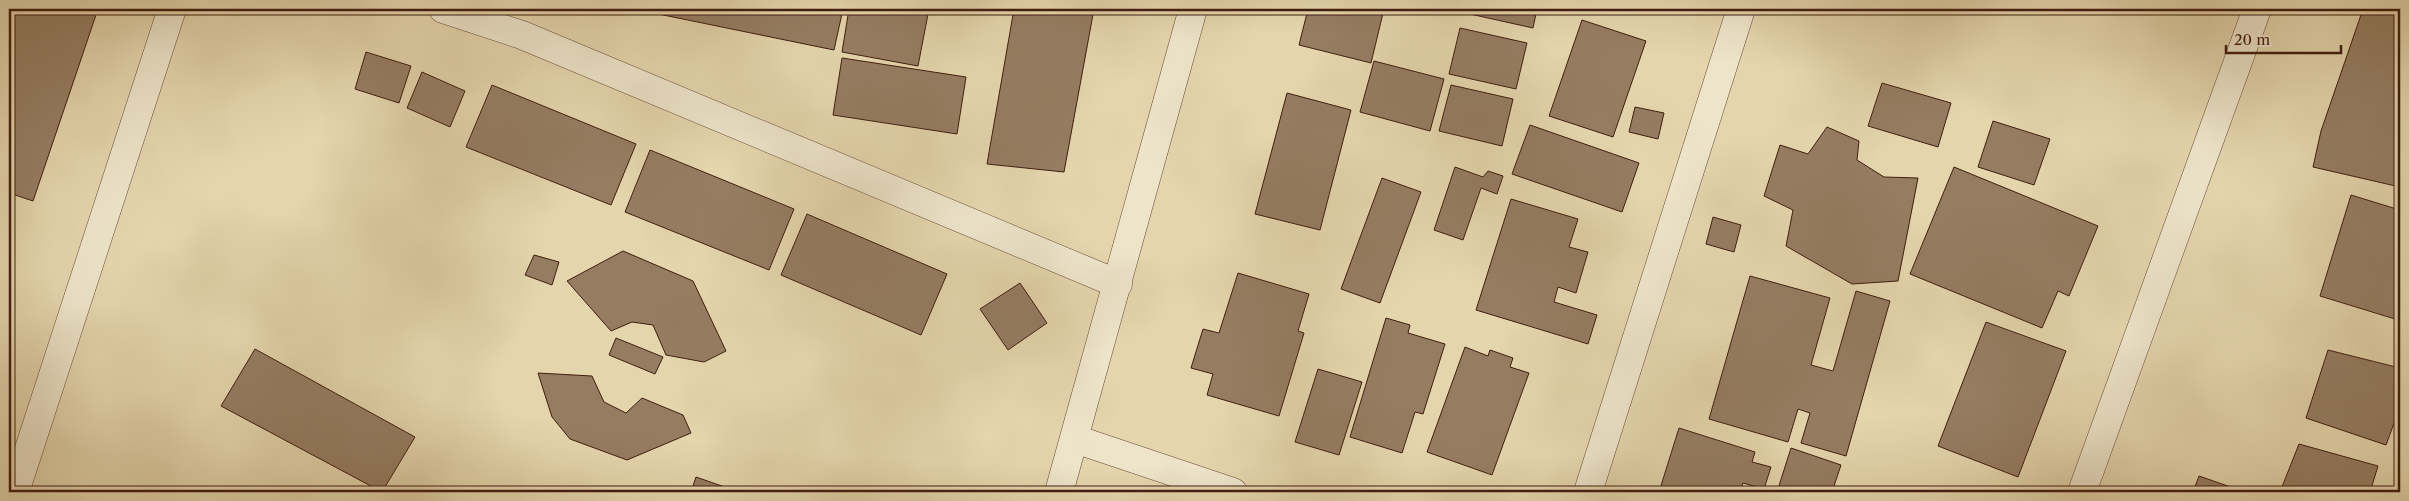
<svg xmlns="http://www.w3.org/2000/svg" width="2409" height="501" font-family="'Libre Caslon Text',serif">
  <rect width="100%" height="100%" fill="#e4d5ad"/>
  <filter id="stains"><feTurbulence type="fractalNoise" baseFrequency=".004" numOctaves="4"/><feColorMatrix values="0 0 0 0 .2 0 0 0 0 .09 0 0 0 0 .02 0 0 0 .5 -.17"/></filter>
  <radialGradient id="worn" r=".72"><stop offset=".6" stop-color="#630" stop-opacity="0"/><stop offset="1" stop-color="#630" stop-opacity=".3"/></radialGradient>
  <!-- building -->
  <g fill="#957d62" stroke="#401d10">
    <path d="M9,9H98L33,201L9,193Z"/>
    <path d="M634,9H843L834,50Z"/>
    <path d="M849,9H929L918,66L842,52Z"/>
    <path d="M1014,9H1094L1064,172L987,164Z"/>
    <path d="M1308,9H1384L1371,63L1299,45Z"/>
    <path d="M1472,9H1537L1533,28L1470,14Z"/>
    <path d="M2363,9H2400V187L2313,167L2321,131Z"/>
    <path d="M1582,20L1646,41L1613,137L1549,116Z"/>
    <path d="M1460,28L1527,43L1516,89L1449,74Z"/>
    <path d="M366,52L411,66L399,103L355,89Z"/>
    <path d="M842,58L966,77L957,134L833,115Z"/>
    <path d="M1374,61L1444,79L1430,131L1360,112Z"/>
    <path d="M422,72L465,91L450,127L407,108Z"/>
    <path d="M1882,83L1951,103L1938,147L1868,126Z"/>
    <path d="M492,85L636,144L611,205L466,147Z"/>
    <path d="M1451,85L1513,99L1502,146L1439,131Z"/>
    <path d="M1287,93L1351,110L1320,230L1255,214Z"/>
    <path d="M1635,107L1664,113L1658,139L1629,132Z"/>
    <path d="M1993,121L2050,139L2034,185L1978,167Z"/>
    <path d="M1530,125L1639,163L1622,212L1512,174Z"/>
    <path d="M1827,127L1859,141L1857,160L1884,177L1918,178L1898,281L1852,284L1786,246L1793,210L1764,196L1780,145L1808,154Z"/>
    <path d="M650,150L794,209L769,270L625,212Z"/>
    <path d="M1455,167L1483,177L1488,171L1503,176L1497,194L1481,188L1463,240L1434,230Z"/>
    <path d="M1954,167L2098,226L2069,296L2058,291L2042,328L1910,274Z"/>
    <path d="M1382,178L1421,192L1380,303L1341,289Z"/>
    <path d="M2351,195L2400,210V302L2395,319L2320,296Z"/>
    <path d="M1511,199L1578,219L1569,247L1588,252L1576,293L1558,287L1554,302L1597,315L1588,344L1476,310Z"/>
    <path d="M807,214L947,274L921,335L781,275Z"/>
    <path d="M1713,217L1741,225L1734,252L1706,244Z"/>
    <path d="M623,251L693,281L726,351L704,362L666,355L653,325L632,322L611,331L567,281Z"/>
    <path d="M534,255L559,262L552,285L525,275Z"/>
    <path d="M1238,273L1309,294L1298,331L1304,333L1279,416L1207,395L1213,374L1191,368L1203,329L1219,333Z"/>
    <path d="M1750,276L1830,298L1811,365L1833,371L1856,291L1890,301L1846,456L1801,443L1810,413L1798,409L1788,442L1709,419Z"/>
    <path d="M1020,283L1047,323L1008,350L980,309Z"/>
    <path d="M1386,318L1410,325L1408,333L1445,344L1423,414L1415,412L1402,453L1350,437Z"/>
    <path d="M1986,322L2066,351L2018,477L1938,446Z"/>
    <path d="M616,338L663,357L655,374L609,355Z"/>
    <path d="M1465,347L1488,356L1490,350L1513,358L1510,367L1529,373L1492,475L1427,452Z"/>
    <path d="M255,349L415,437L382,492L221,406Z"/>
    <path d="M2328,350L2400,368V407L2386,445L2306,418Z"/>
    <path d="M1318,369L1362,382L1339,455L1295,442Z"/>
    <path d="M538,373L592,376L604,402L626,413L642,398L683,415L691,433L627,460L570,439L552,417Z"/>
    <path d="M1679,428L1755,452L1752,462L1771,467L1764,489L1743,483L1740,492H1659Z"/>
    <path d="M2299,444L2378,466L2370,492H2323L2305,486L2303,492H2280Z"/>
    <path d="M1791,448L1841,465L1832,492H1777Z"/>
    <path d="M2199,476L2245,492H2193Z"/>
    <path d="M696,477L739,492H691Z"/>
    <path d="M2398,482H2400V492H2394Z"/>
  </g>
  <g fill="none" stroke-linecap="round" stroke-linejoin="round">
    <!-- street casing -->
    <g stroke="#694b37" stroke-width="29">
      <g id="street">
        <path d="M443,9L522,35L1118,284"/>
        <path d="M1075,439L1233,492"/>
        <path d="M15,492L172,9"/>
        <path d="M1059,492L1193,9"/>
        <path d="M1588,492L1741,9"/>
        <path d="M2082,492L2257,9"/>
      </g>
    </g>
    <!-- street -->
    <use href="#street" stroke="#ede4ca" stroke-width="28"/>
  </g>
  <!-- margin -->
  <rect width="2409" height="501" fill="none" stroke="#e4d5ad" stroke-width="30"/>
  <rect x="10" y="10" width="2389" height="481" fill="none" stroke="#401d10" stroke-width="2.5"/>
  <rect x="15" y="15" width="2379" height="471" fill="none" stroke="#401d10"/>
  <!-- scale -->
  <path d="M2226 45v8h115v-8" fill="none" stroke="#401d10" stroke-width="2.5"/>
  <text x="2234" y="45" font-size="15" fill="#401d10" stroke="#ede4ca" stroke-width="4" paint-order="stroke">20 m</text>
  <rect width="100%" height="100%" filter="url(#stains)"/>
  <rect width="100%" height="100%" fill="url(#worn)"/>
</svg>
